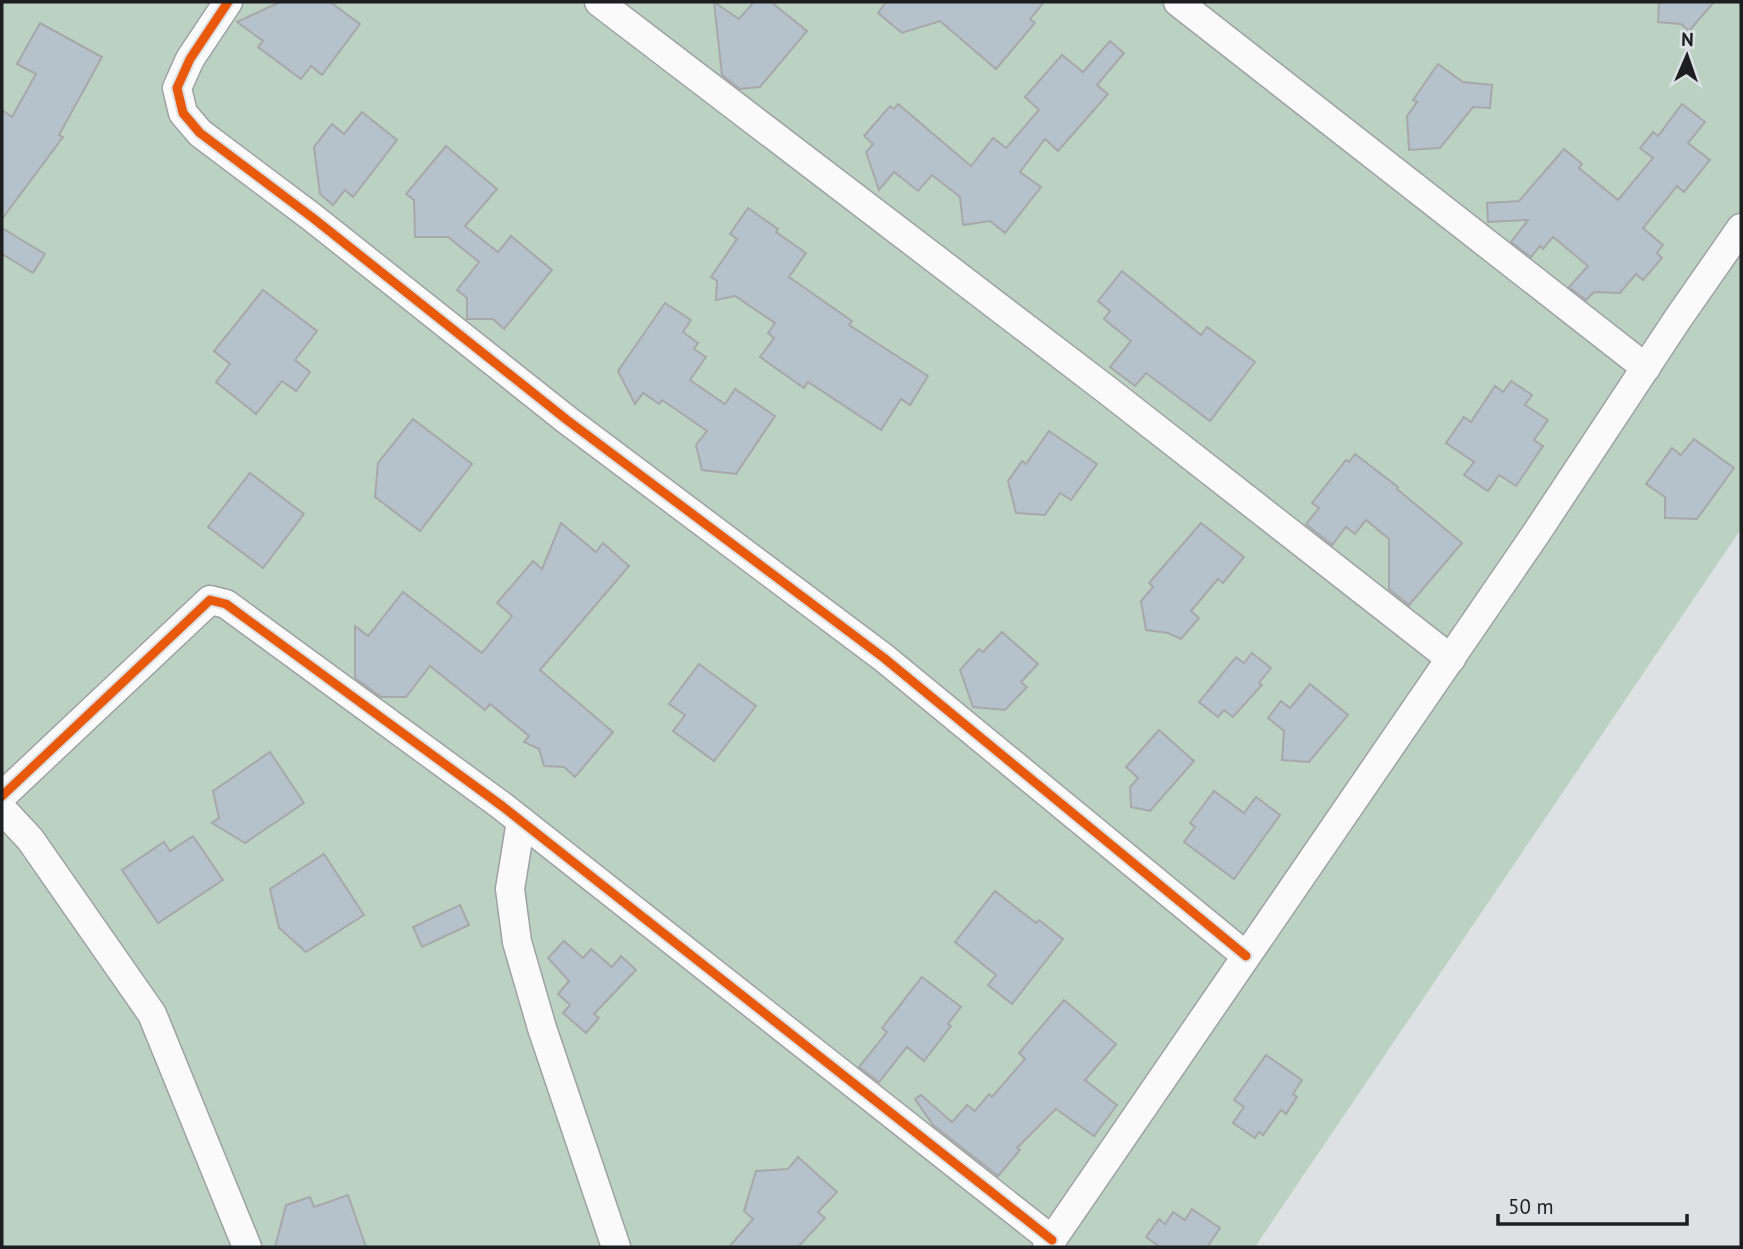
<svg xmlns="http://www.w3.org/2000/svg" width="1743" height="1249" font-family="'PT Sans',sans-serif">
  <rect width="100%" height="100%" fill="#dee1e3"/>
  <!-- green -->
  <path fill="#bbd2c3" d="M2,2H1741V529L1255,1247H2Z"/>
  <!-- building -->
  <g fill="#b5c1cb" stroke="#a6a8aa" stroke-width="2">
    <path d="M280,2H330L360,24L322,75L311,66L301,79L258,47L263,41L237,22Z"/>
    <path d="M714,2L739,19L754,2H771L807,31L760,87L740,89L722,75Z"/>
    <path d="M886,2H1044L1030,19L1035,23L996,69L940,21L902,33L878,13Z"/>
    <path d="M1659,2H1714L1689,31L1681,24L1658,22Z"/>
    <path d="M40,23L102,57L59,135L63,137L2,219V110L12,117L36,74L17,64Z"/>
    <path d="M1110,41L1124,53L1097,85L1108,94L1058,151L1045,139L1020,172L1041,187L1005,233L990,221L963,225L960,197L932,175L918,191L894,172L879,190L866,152L873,144L864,136L890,106L894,109L898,104L971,166L993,138L1006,148L1039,110L1025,97L1062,55L1083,72Z"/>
    <path d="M1438,64L1463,82L1492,85L1490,108L1473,107L1440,148L1409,150L1407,116L1417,102L1413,100Z"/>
    <path d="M1682,104L1705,122L1688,143L1710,160L1684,192L1677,186L1643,228L1663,245L1657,253L1662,258L1643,280L1636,274L1620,293L1594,292L1586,300L1569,287L1588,266L1553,237L1543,249L1540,246L1531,257L1511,242L1528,220L1488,222L1487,203L1519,201L1564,149L1582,164L1579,168L1618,200L1653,158L1640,148L1653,132L1658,136Z"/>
    <path d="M362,112L397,140L353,197L345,190L333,205L320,194L314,147L332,124L344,134Z"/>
    <path d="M446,146L497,189L465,226L498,252L511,236L552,270L504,329L493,319H467V298L457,290L479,262L448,237H415L414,200L406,194Z"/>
    <path d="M748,208L778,229L776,232L806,253L789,277L852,321L849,325L928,376L910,405L901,399L881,430L808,382L804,388L760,357L774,338L768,333L775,323L735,296L716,300L717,281L711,277L737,239L730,234Z"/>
    <path d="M2,228L45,254L33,273L2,254Z"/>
    <path d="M1122,271L1201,335L1207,327L1255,362L1210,421L1146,373L1135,386L1110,367L1131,341L1104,319L1110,311L1098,301Z"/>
    <path d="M263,290L317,331L295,360L310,372L296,391L282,381L256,414L216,382L230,364L214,351Z"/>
    <path d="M665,303L691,320L683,332L698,343L694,349L706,357L690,380L725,404L735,389L775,416L736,474L702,470L696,445L707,431L662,400L659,404L643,393L635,404L618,371Z"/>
    <path d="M1511,381L1532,395L1525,405L1548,420L1534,440L1543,446L1516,486L1499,475L1488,491L1464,475L1474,462L1446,443L1464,417L1471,422L1495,386L1503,392Z"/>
    <path d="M413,419L472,464L420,531L375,497L378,463Z"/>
    <path d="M1049,431L1097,464L1071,500L1060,493L1045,515L1016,513L1008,481L1022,461L1026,464Z"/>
    <path d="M1694,439L1734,468L1697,519L1665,518V497L1646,484L1672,448L1681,455Z"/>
    <path d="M1355,454L1398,487L1397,489L1462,543L1409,605L1389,589V539L1366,520L1355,534L1346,527L1332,545L1306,524L1319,508L1312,503L1346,460L1349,462Z"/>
    <path d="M250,473L304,514L263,568L208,527Z"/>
    <path d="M561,523L596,552L603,543L629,566L540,670L613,732L575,777L564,767L544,766L539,749L524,742L529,736L490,704L485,710L430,666L406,697H381L355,678V626L368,636L403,592L482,653L512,616L497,603L533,561L542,569Z"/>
    <path d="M1201,523L1244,557L1223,583L1218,579L1191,611L1199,618L1181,639L1168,633L1146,630L1141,601L1153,587L1149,583Z"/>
    <path d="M1002,632L1038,664L1021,682L1027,687L1005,710L973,707L960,670L979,649L983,652Z"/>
    <path d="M1252,653L1271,668L1259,683L1262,685L1233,717L1224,710L1218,717L1199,702L1236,657L1244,663Z"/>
    <path d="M699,664L756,706L714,761L673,731L685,715L669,704Z"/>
    <path d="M1310,684L1348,715L1309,762L1282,760L1284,731L1268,718L1281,701L1290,708Z"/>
    <path d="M1159,730L1194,761L1150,811L1131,807L1130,787L1138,778L1126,767Z"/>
    <path d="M270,752L304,803L245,843L212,823L219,818L213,791Z"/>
    <path d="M1214,791L1244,813L1256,797L1280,815L1234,879L1184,842L1195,827L1190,823Z"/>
    <path d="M193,836L223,880L158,923L122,870L164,842L170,851Z"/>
    <path d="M324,854L364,915L306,952L279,928L270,889Z"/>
    <path d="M995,891L1036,923L1039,920L1063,939L1012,1004L988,985L996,975L955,942Z"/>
    <path d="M460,905L469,925L422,947L413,927Z"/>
    <path d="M564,941L583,958L591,949L612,967L621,956L636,970L594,1014L599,1018L586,1033L563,1013L570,1005L558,994L569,981L548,958Z"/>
    <path d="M922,977L961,1007L948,1024L951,1026L924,1061L907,1047L879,1082L859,1067L887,1032L882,1028Z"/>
    <path d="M1064,1000L1116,1044L1085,1080L1117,1105L1094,1136L1056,1109L1017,1148L1020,1150L998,1176L933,1125L915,1099L921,1095L952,1122L967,1105L975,1111L989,1094L992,1097L1025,1059L1019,1053Z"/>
    <path d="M1266,1055L1302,1080L1293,1094L1297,1097L1286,1114L1281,1110L1263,1135L1259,1132L1255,1138L1233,1123L1244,1107L1234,1100Z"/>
    <path d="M798,1157L837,1192L818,1212L825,1218L798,1247H729L753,1219L744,1211L756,1171L788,1169Z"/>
    <path d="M348,1195L366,1247H275L286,1205L310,1197L314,1207Z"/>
    <path d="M1192,1209L1220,1228L1207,1247H1160L1146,1237L1159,1219L1165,1224L1173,1212L1185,1220Z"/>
  </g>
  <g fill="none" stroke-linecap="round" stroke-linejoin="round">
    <!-- street casing -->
    <g stroke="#9ea1a2" stroke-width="31">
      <g id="street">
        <path d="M228,2L190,59L177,88L183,113L200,133L313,218L567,420L884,658L1246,956"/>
        <path d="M599,2L1107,390L1451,659"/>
        <path d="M1178,2L1646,368"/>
        <path d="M2,796L210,600L226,604L502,806L1052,1240"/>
        <path d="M2,809L30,839L152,1014L247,1247"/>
        <path d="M521,821L510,889L517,942L542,1028L616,1247"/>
        <path d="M1047,1247L1535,535L1677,320L1741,228"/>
      </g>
    </g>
    <!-- street -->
    <use href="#street" stroke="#fafafb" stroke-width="28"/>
    <!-- cycleway casing -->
    <g stroke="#dce1e5" stroke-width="13">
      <g id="cycleway">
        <path d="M228,2L190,59L177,88L183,113L200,133L313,218L567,420L884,658L1246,956"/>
        <path d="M2,796L210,600L226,604L502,806L1052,1240"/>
      </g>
    </g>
    <!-- cycleway -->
    <use href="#cycleway" stroke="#e8590c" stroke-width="9"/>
  </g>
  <!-- border -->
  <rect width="1743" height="1249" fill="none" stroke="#1c1e1f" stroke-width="7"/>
  <!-- north arrow -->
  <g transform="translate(1687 56) rotate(2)" stroke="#dce1e5" stroke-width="5" paint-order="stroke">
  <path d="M0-5L12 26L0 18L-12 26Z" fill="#1c1e1f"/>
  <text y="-10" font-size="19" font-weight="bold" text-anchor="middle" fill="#1c1e1f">N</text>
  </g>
  <!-- scale -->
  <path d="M1498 1214v10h189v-10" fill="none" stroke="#1c1e1f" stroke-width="3.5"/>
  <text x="1508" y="1214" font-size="21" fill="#1c1e1f" stroke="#dce1e5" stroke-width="5" paint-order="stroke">50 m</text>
</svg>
